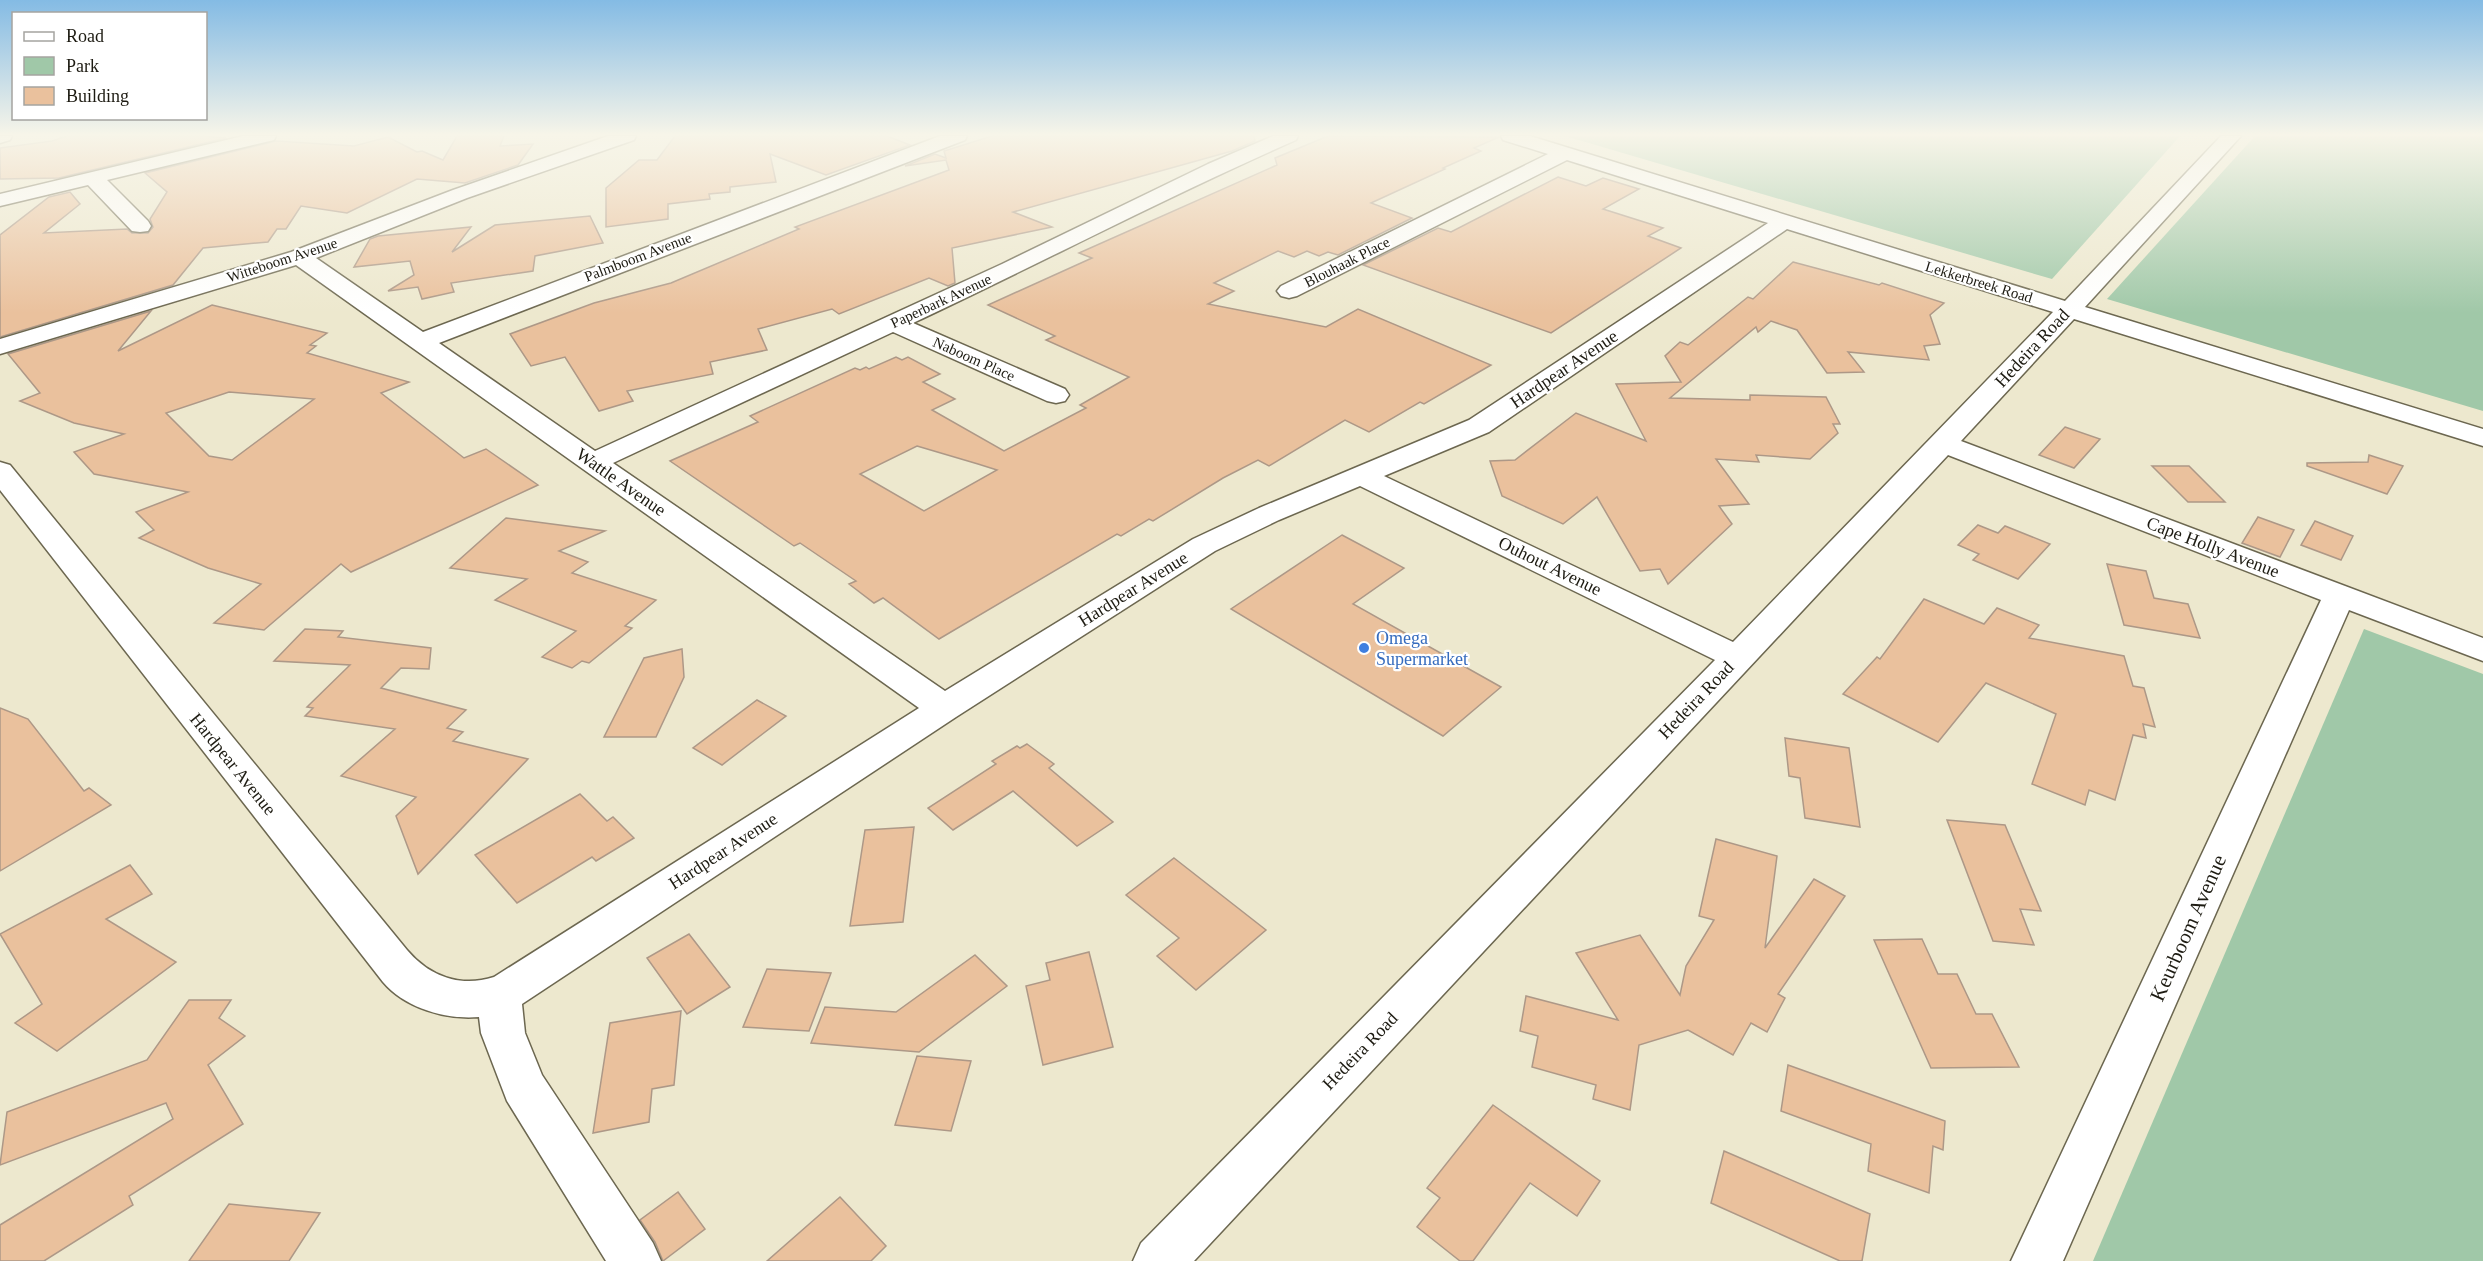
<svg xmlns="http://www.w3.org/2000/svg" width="2483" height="1261" font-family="Georgia,serif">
  <rect width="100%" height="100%" fill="#ede8ce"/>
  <!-- green -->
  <g fill="#a0c8a8">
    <path d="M1565,136H2180L2052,279Z"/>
    <path d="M2255,136H2483V411L2107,299Z"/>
    <path d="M2364,629L2483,674V1261H2093Z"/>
  </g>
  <!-- building -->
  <g fill="#eac19d" stroke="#ad9887" stroke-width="1.5" fill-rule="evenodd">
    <path d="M67,136H203L226,138L59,178L0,179V148L52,141Z"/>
    <path d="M457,136H504L500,146L533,144L518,165L465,183L417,179L347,213L301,206L286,229H277L268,242L203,248L173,285L0,337V235L49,197L70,192L80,204L44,233L127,229L132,233H148L153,227L150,219L167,192L145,173L276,141L354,146L388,137L417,152L422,151L443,160Z"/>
    <path d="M675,136H887L910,145L826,175L770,154L776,182L730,187V192L709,194L710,199L668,204V219L606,227V188L639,160H657Z"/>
    <path d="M992,136H1254L1255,141L1232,151L1013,212L1052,227L952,248L955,283L948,286L929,278L839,314L832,309L758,329L767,350L710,362L713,374L627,391L633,401L599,411L565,357L531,366L510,334L594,303L671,283L799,229L795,227L949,170L946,160L905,166L935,154L946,158L944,151Z"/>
    <path d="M1328,136L1499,137L1474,148L1481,151L1443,168L1445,169L1371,203L1412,218L1338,255L1328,252L1319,256L1307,251L1294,257L1278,251L1214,283L1234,291L1208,304L1326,327L1358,309L1491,365L1424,404L1420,402L1369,432L1345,420L1269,466L1258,460L1223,478L1153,521L1149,519L1121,536L1117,534L939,639L883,598L874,603L849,584L856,581L800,543L794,546L670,461L758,422L750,416L855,368L860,370L866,367L869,369L896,357L902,360L908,357L940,374L923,382L955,399L932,410L1004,451L1086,408L1080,405L1129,377L1046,340L1055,336L988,305L1092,258L1079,253L1277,165L1275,158ZM917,446L978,464L997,470L924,511L860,474Z"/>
    <path d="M1558,177L1586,186L1603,178L1639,189L1603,209L1663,228L1648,236L1681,248L1551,333L1363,265L1438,228L1451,232Z"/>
    <path d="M590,216L603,243L535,256L533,271L451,283L454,292L422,299L418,287L388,291L414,275L410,261L354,267L370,239L378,236L471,227L452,252L495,225Z"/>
    <path d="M1793,262L1879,285L1882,283L1944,303L1930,315L1940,344L1924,346L1929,360L1848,352L1864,372L1827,373L1797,330L1771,321L1758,332L1756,327L1670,398L1750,400V395L1826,397L1840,424H1833L1838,433L1810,459L1756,455L1759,462L1716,459L1749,504L1719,506L1732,524L1668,584L1660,569L1640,571L1597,497L1563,524L1502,496L1490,461L1515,460L1576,413L1646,441L1616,384L1681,382L1665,356L1680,342L1688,345L1748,297L1753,299Z"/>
    <path d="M212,305L327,333L310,345L316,346L307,353L409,382L381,393L464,458L486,449L538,485L351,572L341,564L264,630L214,623L261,584L208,568L139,538L154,530L136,512L188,492L94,474L74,452L124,434L74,423L20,401L40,393L8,354L151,311L118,351ZM229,392L314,399L232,460L209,456L166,413Z"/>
    <path d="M2065,427L2100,439L2074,468L2039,455Z"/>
    <path d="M2369,455L2403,466L2387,494L2307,466V463L2368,462Z"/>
    <path d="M2152,466H2189L2225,502H2188Z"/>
    <path d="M2258,517L2294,530L2280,557L2242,543Z"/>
    <path d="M506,518L605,531L559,551L588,562L572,573L656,600L625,626L632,628L589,663L582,661L572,668L542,657L576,631L495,600L527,579L450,568Z"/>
    <path d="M2315,521L2353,536L2341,560L2301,545Z"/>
    <path d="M1978,525L1998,533L2005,526L2050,544L2018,579L1973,560L1979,554L1958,545Z"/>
    <path d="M1342,535L1404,568L1353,604L1501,687L1443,736L1231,609Z"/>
    <path d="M2107,564L2146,571L2154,598L2188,604L2200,638L2124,625Z"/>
    <path d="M1924,599L1984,624L1997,608L2039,625L2029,638L2124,656L2133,686L2144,688L2155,727L2143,724L2146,738L2133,735L2115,800L2089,790L2085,805L2032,784L2056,714L1986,683L1938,742L1843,694L1877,657L1880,659Z"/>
    <path d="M305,629L343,631L338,637L431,648L429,669L401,668L381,688L466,710L447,728L463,732L453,741L528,759L418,874L396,816L416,797L341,776L395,729L305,716L313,708L307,707L350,665L274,661Z"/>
    <path d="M682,649L684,677L656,737H604L644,658Z"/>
    <path d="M757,700L786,716L722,765L693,748Z"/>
    <path d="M0,708L28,719L84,791L89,788L111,805L0,871Z"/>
    <path d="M1785,738L1849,748L1860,827L1805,818L1800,778L1789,776Z"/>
    <path d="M1027,744L1054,764L1049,768L1113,822L1077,846L1013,791L953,830L928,808L996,764L992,761L1017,746L1020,748Z"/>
    <path d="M580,794L607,821L613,817L634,838L596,861L592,857L517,903L475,855Z"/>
    <path d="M1947,820L2005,825L2041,911L2020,909L2034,945L1993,941Z"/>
    <path d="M914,827L903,922L850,926L865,830Z"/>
    <path d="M1716,839L1777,856L1765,948L1814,879L1845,896L1778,994L1785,998L1767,1032L1751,1023L1733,1055L1688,1030L1639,1045L1630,1110L1593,1099L1596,1085L1532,1067L1538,1036L1520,1031L1526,996L1618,1020L1576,953L1640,935L1680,995L1686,966L1714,920L1699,916Z"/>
    <path d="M1174,858L1266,930L1196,990L1157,956L1179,938L1126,895Z"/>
    <path d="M130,865L152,894L106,919L176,962L57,1051L15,1023L42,1004L0,934Z"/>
    <path d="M689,934L730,987L687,1014L647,958Z"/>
    <path d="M1922,939L1938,974H1957L1976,1014H1992L2019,1067L1931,1068L1874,940Z"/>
    <path d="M1089,952L1113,1047L1043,1065L1026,986L1050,980L1046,963Z"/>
    <path d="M975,955L1007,986L919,1052L811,1043L825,1007L896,1012Z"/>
    <path d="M767,969L831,973L809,1031L743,1027Z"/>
    <path d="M189,1000H231L219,1018L245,1036L208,1065L243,1124L129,1196L133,1205L44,1261H0V1225L173,1119L166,1103L0,1165L7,1112L147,1060Z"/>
    <path d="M681,1011L674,1085L652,1089L649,1122L593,1133L610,1023Z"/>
    <path d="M917,1056L971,1061L951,1131L895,1125Z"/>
    <path d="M1788,1065L1945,1121L1943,1150L1933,1146L1929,1193L1868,1171L1871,1144L1781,1111Z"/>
    <path d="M1493,1105L1600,1181L1577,1216L1530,1183L1473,1261H1460L1417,1227L1440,1198L1427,1188Z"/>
    <path d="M1724,1151L1870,1214L1862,1261H1840L1711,1203Z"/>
    <path d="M678,1192L705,1229L663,1261L655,1242L640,1220Z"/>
    <path d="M840,1197L886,1246L871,1261H767Z"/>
    <path d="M229,1204L320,1213L289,1261H189Z"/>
  </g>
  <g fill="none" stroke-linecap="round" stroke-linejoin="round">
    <!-- minor casing -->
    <g stroke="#6c6750" stroke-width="3">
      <g id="minor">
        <path d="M0,136H12L10,140L0,143Z"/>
        <path d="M243,136H276L274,140L107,180L148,221L151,226L148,231L140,232L132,231L88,185L0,206V194Z"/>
        <path d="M608,136H636L634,140L467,198L316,258L423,332L940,136H967L965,140L439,343L595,451L1002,264L1208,164L1273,136H1298L1296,140C1166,197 1041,263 913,323L1065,389L1069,395L1065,401L1056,403L1047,401L893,332L613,463L945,691L1193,539L1259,508L1469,420L1768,223L1567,160L1297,296L1289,298L1281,296L1277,291L1281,286L1548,154L1503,140L1501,136H1530L2065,301L2221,136H2241L2085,307L2483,429V446L2074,319L1961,441L2483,638V661L2349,610L2063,1261H2011L2321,600L1948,455L1194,1261H1133L1141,1243L1715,660L1360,486L1279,520L1215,551L956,717L522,1004L525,1033L542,1075L653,1243L661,1261H606L507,1101L481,1033L479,1017C446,1020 405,1008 383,982L0,490V462L10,465L407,950C429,976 460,988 494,977L919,708L296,265L0,354V339L291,252L453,190ZM1787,229L2053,312L1733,642L1384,476L1489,432Z"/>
      </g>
    </g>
    <!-- minor -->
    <use href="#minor" fill="#fff" fill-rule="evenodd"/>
  </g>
  <!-- sky -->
  <linearGradient id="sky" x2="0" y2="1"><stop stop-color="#84bbe4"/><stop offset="0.43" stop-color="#f7f5e9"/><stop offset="1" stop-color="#f7f5e9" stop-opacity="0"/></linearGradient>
  <rect width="2483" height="313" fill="url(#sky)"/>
  <!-- markers -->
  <circle fill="#3f7fe0" stroke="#fff" stroke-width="2" cx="1364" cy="648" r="6"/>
  <g text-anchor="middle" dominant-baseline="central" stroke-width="4.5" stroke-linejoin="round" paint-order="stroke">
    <!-- far-street labels -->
    <g font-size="15" fill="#1d1b12" stroke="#fff">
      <text transform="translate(638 257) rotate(-21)">Palmboom Avenue</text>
      <text transform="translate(282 260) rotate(-18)">Witteboom Avenue</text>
      <text transform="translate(1347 262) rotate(-27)">Blouhaak Place</text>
      <text transform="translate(1979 282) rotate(17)">Lekkerbreek Road</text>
      <text transform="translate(941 301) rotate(-25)">Paperbark Avenue</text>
      <text transform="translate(974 359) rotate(24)">Naboom Place</text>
    </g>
    <!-- street labels -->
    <g font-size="18" fill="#1d1b12" stroke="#fff">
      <text transform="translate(2032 348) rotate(-47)">Hedeira Road</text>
      <text transform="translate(1564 369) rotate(-34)">Hardpear Avenue</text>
      <text transform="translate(621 482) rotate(35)">Wattle Avenue</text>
      <text transform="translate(2213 547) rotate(21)">Cape Holly Avenue</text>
      <text transform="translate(1550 566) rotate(26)">Ouhout Avenue</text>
      <text transform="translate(1133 589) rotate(-32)">Hardpear Avenue</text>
      <text transform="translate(1696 700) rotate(-46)">Hedeira Road</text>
      <text transform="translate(233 764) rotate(51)">Hardpear Avenue</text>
      <text transform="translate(723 851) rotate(-33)">Hardpear Avenue</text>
      <text transform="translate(1360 1051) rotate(-46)">Hedeira Road</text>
    </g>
    <!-- shop labels -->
    <g font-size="18" fill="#366cbe" stroke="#fff" text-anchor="start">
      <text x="1376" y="638">Omega<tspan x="1376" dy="21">Supermarket</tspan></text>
    </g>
    <!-- near-street labels -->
    <g font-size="21" fill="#1d1b12" stroke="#fff">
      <text transform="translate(2188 928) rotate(-66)">Keurboom Avenue</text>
    </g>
  </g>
  <!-- legend -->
  <rect x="12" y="12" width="195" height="108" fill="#ffffff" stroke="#a5a4a0" stroke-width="1.5"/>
  <rect x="24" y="32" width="30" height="9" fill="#ffffff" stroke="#a5a4a0" stroke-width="1.5"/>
  <text x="66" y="42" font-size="18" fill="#1d1b12">Road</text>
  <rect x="24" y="57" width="30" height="18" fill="#a0c8a8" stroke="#a5a4a0" stroke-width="1.5"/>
  <text x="66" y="72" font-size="18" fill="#1d1b12">Park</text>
  <rect x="24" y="87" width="30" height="18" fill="#eac19d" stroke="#a5a4a0" stroke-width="1.5"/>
  <text x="66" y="102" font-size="18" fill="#1d1b12">Building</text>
</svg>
